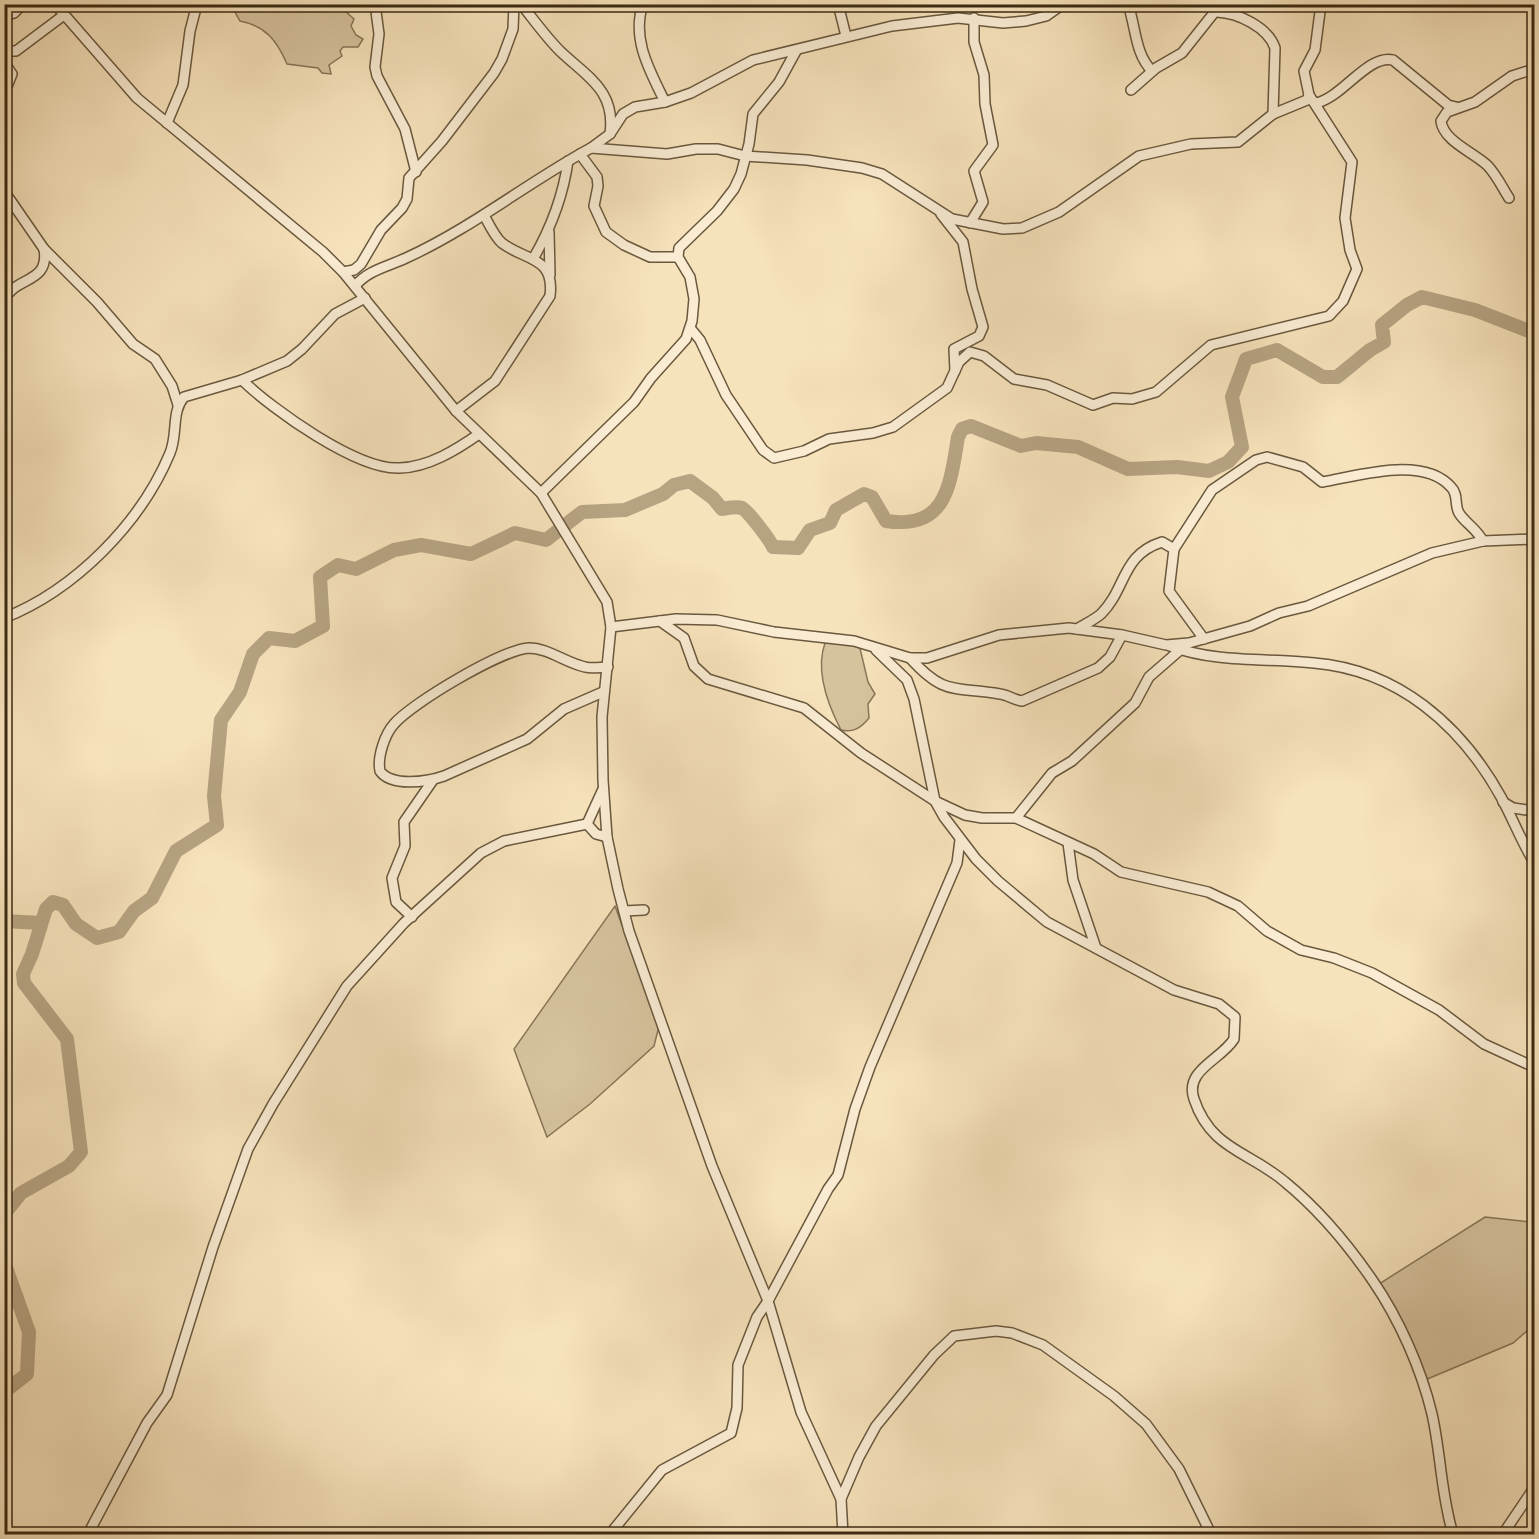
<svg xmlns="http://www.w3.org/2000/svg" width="1539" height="1539" font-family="'Gentium Book Plus',serif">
  <rect width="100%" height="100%" fill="#f6e2bb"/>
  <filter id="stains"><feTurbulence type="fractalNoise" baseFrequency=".00333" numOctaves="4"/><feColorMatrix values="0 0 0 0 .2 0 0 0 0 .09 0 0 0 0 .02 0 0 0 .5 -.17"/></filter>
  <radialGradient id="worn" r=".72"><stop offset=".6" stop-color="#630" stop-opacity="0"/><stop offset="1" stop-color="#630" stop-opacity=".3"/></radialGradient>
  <!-- green -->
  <g fill="#d6c39e" stroke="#887658" stroke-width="1.5">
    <path d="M231,5H345V11L354,19L351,26L356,35L363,39L358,47H343L340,51L342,56L329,65L331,74L322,73L318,68L287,64C277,41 266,26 240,21Z"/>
    <path d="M825,643L859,644L868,682L875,694L868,704L869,718C861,728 853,733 841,730C828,705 815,671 825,643Z"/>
    <path d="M615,906L659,1026L654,1046L590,1104L547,1137L514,1049Z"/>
    <path d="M1485,1217L1531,1222L1534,1325L1513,1343L1425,1380L1379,1284Z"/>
  </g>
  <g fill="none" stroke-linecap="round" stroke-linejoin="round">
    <!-- river -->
    <g stroke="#b6a382" stroke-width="14">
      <path d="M4,921L41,923"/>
      <path d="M4,1214L21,1193L69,1166L81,1152L67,1039L24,983L23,974L32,954L46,909L53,902L63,905L76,924L97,938L119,932L134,911L152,898L176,851L217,825L214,796L221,720L240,692L253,654L269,638L295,641L323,626L320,577L338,565L356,569L394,550L421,545L471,554L515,533L546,540L582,512L625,510L663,494L674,485L690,481L713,498L722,509C728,508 736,506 742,508C748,511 770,540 773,547L798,548L810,530L830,523L836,510L864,494L872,497L886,521C947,530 950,485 958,437L962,429L971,426L1021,446L1036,443L1078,447L1128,469L1177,467L1209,471L1228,462L1242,447L1232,397L1246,359L1277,350L1323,377H1337L1370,350L1384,342L1382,325L1407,305L1422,297L1475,310L1534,333"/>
      <path d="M4,1262L29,1332L27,1374L4,1392"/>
      <path d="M4,1433V1446"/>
    </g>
    <!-- minor casing -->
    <g stroke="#6a583d" stroke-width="12">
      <g id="minor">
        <path d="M55,4L137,98L323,252L343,272L456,411L541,493L607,602L611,627L602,717L603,780L607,837L618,889L629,931L712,1166L768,1301L801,1412L841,1499L843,1534"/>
        <path d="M375,4L379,34L375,67L377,76L405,129L416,172"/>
        <path d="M521,4C534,20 546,37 560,51C587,77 616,90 610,134"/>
        <path d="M643,4C631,39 650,71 665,102"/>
        <path d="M838,4L846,36"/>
        <path d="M1128,4C1136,28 1135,54 1152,71"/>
        <path d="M1217,12C1238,13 1268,27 1275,48L1273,114"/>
        <path d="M4,15L14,13L23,4"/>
        <path d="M4,51H16L64,15"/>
        <path d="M4,62L12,74L4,94"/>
        <path d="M1131,90L1156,68L1182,53L1221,4"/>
        <path d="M1316,103C1342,98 1368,54 1393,60L1448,105L1456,107"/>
        <path d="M167,123L183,85L190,31L197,4"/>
        <path d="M591,148L667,154L696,149H718L745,156L807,160L862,168L882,174L952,219L1003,229L1022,228L1059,212L1139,156L1191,144L1238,142L1273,114L1307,100L1309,95L1304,71L1315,50L1321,4"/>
        <path d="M580,154L597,177L598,186L594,206L606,232L624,245L650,257H678"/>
        <path d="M4,191L44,249L97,302L133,344L155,359L172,386L178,405"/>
        <path d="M1509,198C1502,187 1497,176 1488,166C1475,153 1443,141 1441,121L1447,112L1475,102L1512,76L1534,69"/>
        <path d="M941,214L963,242L972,289L983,327L979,336L954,349L955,371"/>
        <path d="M970,223L983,202L974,171L993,145L985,104L984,75L974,42V18"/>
        <path d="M549,232L550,275"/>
        <path d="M533,259C551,228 563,197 568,161"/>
        <path d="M343,272L354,270L361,264L381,230L402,208L407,199L409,178L442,141L494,73L502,59L513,29L514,4"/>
        <path d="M355,286C368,270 387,267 406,258C472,228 528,182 591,148L610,134L623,114L635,107L665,102L691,93L753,60L892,26L958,18L1003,23L1026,21L1046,16L1063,4"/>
        <path d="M4,300C15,276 50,284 44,249"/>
        <path d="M691,329L700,340L726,395L763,450L774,458L804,451L829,439L873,433L893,427L947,388L959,362L970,352L984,356L1014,379L1047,385L1093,405L1113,398L1132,399L1156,392L1211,345L1329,316L1343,301L1357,269L1350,250L1345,218L1352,162L1309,95"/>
        <path d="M242,380C272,409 358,471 400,468C429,467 456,450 479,434"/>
        <path d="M456,411L495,381L550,296C555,256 525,261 502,243C494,236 489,224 484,215"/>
        <path d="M541,493L634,402L651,378L686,339L692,321L694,299L690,277L678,257L679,248L717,211L734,189L741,174L749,144L753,114L779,82L796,51"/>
        <path d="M1174,549L1212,490L1256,460L1267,457L1303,467L1322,482C1358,476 1423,455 1451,487C1459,495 1454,505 1459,513C1465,523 1475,527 1483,541"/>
        <path d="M4,618C75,590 141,523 170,453C178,434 171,412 184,397L242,380L287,361L302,349L335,314L365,298"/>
        <path d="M660,621L684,638L694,666L708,679L804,708L861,753L935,801L944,817L976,859L998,881L1047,922L1174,990L1219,1004L1235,1017L1234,1039C1221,1060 1184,1070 1194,1099C1211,1150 1249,1151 1285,1182C1318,1209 1349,1246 1373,1281C1399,1319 1421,1368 1432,1414C1441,1454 1441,1495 1453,1534"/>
        <path d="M611,627L676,619L717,620L774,632L854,641L910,658H927L999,635L1069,628L1122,635L1166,645L1189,643L1250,626L1279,613L1308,606L1432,553L1483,541L1534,539"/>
        <path d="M1077,629C1085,624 1094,620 1101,614C1127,588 1121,555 1162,542L1174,549L1169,591L1204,639"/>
        <path d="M1170,646C1216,663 1265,658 1314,663C1398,670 1461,725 1501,797C1513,819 1521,841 1534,862"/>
        <path d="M876,650L907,680L914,699L935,801L965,815L982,818H1016L1094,854L1121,872L1208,892L1238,906L1267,931L1301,950L1334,958L1372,973L1439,1010L1484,1044L1534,1067"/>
        <path d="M910,658C945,697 955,686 1000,694C1008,695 1014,700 1022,701L1098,668L1110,657L1122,635"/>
        <path d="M603,692L564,709L527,739L444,776C427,782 391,787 380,771C377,757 385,734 394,724C412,703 501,650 529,648C548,648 566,663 585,667C592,669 601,667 608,667"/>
        <path d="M1503,802L1513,808L1534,811"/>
        <path d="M1016,818L1052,773L1072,761L1135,703L1149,677L1180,650"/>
        <path d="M587,824L603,789"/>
        <path d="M1068,843L1073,880L1096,948"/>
        <path d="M624,911L644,910"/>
        <path d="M412,917L396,902L392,878L405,846L404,822L433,780"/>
        <path d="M841,1499L859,1457L876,1426L934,1355L954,1336L996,1331L1012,1333L1043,1345L1114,1396L1146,1424L1179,1469L1211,1534"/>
        <path d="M88,1534L147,1423L167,1395L213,1247L248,1149L273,1104L347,986L404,923L481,853L504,841L587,824L596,834L607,837"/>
        <path d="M610,1534L662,1470L731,1433L737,1408L738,1365L757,1317L768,1301L828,1189L838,1175L855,1109L870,1067L957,863L960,840"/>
        <path d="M1503,1534L1534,1488"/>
      </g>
    </g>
    <!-- minor -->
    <use href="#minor" stroke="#f9ecd3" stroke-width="9"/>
  </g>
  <!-- margin -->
  <rect width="1539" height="1539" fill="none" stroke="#f6e2bb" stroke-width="24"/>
  <rect x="6" y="6" width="1527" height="1527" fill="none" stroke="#3b2a13" stroke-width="3"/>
  <rect x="12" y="12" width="1515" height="1515" fill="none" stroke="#3b2a13" stroke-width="1.5"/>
  <rect width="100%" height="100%" filter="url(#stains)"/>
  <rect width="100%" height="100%" fill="url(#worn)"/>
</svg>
